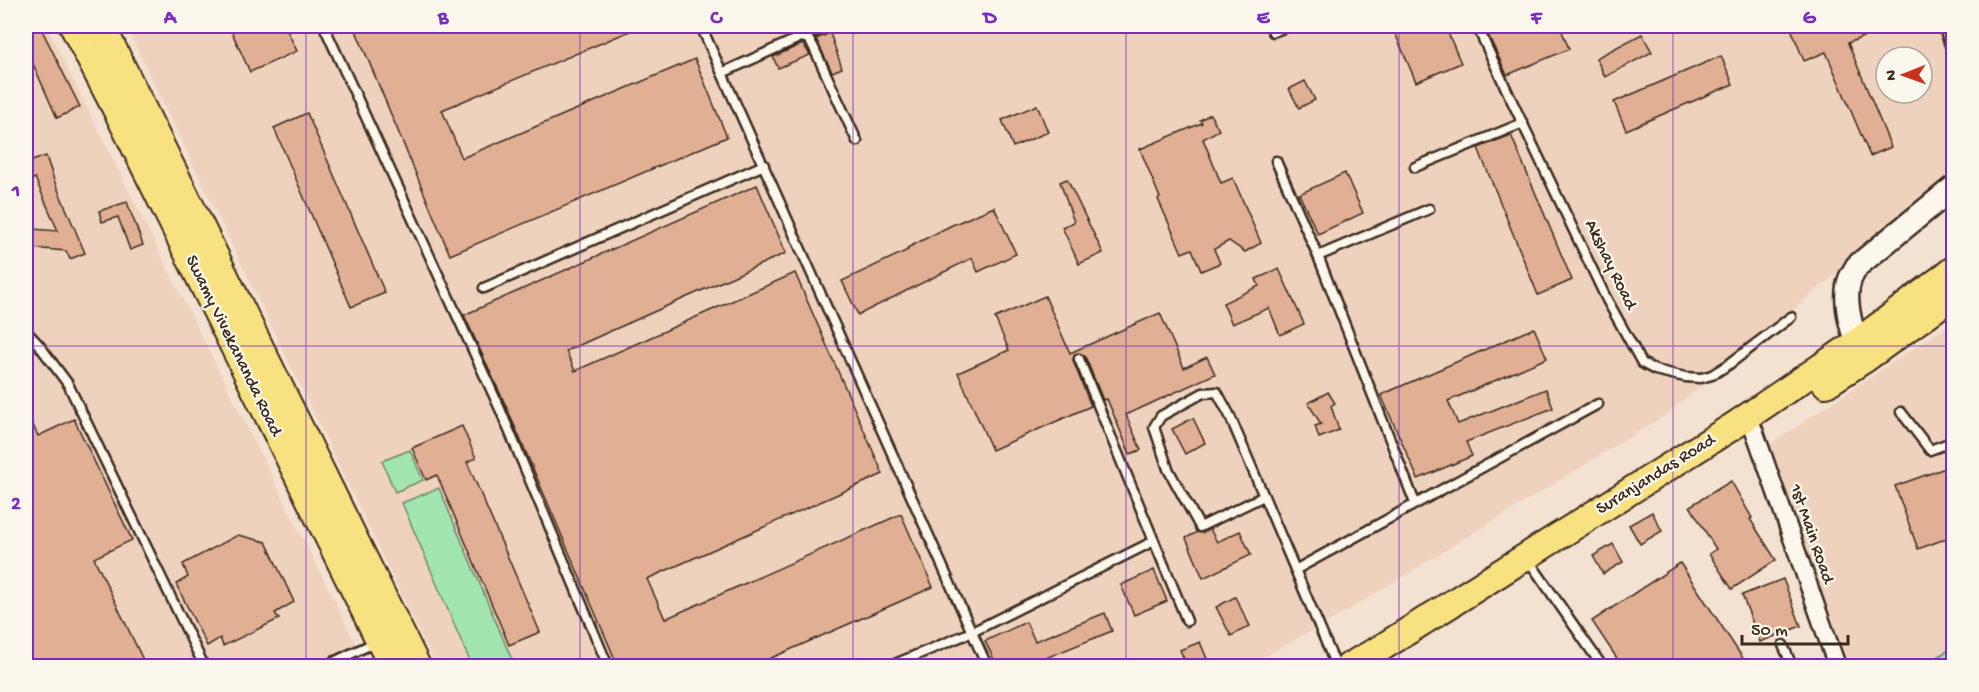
<svg xmlns="http://www.w3.org/2000/svg" width="1979" height="692" font-family="'Gochi Hand',sans-serif">
  <rect width="100%" height="100%" fill="#f3e1d1"/>
  <filter id="ink" filterUnits="userSpaceOnUse"><feTurbulence type="fractalNoise" baseFrequency=".0167" numOctaves="2"/><feDisplacementMap in="SourceGraphic" scale="12" xChannelSelector="R" yChannelSelector="G"/><feConvolveMatrix kernelMatrix="1 2 1 2 8 2 1 2 1" color-interpolation-filters="sRGB"/></filter>
  <g filter="url(#ink)">
    <!-- built -->
    <g fill="#eed2be" fill-rule="evenodd">
      <path d="M26,26H46L367,666H26Z"/>
      <path d="M126,26H1953V177L1667,414L1337,617L1247,666H436ZM1886,57H1922V93H1886Z"/>
      <path d="M1953,322V666H1847L1769,445Z"/>
    </g>
    <!-- green -->
    <g fill="#a2e5b1" stroke="#6e8868" stroke-width="1.5">
      <path d="M410,450L423,480L395,492L382,461Z"/>
      <path d="M439,488L513,662L501,666H472L402,503Z"/>
      <path d="M1953,647V666H1927V664Z"/>
    </g>
    <!-- building -->
    <g fill="#e1af93" stroke="#3b2a1e" stroke-width="1.5">
      <path d="M38,26H40L80,107L57,118L26,48V32Z"/>
      <path d="M229,26H285L297,51L250,72Z"/>
      <path d="M354,26H642L442,110L462,158L695,59L727,137L450,255Z"/>
      <path d="M1392,26H1445L1461,63L1416,82Z"/>
      <path d="M1484,26H1560L1569,49L1507,75Z"/>
      <path d="M1790,26H1891L1848,43L1891,147L1870,156L1826,52L1804,61Z"/>
      <path d="M830,33L842,68L832,72L816,39Z"/>
      <path d="M1642,34L1652,52L1605,77L1596,58Z"/>
      <path d="M800,45H804L810,55L778,68L773,57Z"/>
      <path d="M1721,56L1733,84L1626,130L1614,102Z"/>
      <path d="M1305,81L1315,100L1299,108L1289,89Z"/>
      <path d="M1037,105L1048,132L1013,147L1002,120Z"/>
      <path d="M307,113L385,293L351,307L274,128Z"/>
      <path d="M1210,114L1219,130L1203,139L1221,183L1233,178L1261,243L1245,252L1229,241L1214,249L1220,263L1201,271L1192,249L1182,253L1158,199L1160,198L1140,149L1202,123L1200,120Z"/>
      <path d="M1511,135L1572,280L1538,295L1478,148Z"/>
      <path d="M46,156L54,180L85,253L70,259L66,251L32,248L33,229L58,231L35,178L26,182V163Z"/>
      <path d="M1345,173L1363,213L1318,234L1299,194Z"/>
      <path d="M1067,179L1103,253L1079,264L1062,227L1074,222L1060,182Z"/>
      <path d="M757,185L786,253L566,351L575,371L795,273L883,474L647,579L665,619L901,514L933,587L753,666H618L506,406L464,315Z"/>
      <path d="M127,202L143,245L130,250L118,217L102,222L99,211Z"/>
      <path d="M994,207L1016,254L978,272L972,258L858,315L842,281L908,250L907,248L950,226Z"/>
      <path d="M1279,269L1304,324L1280,335L1269,308L1232,324L1223,303L1259,286L1256,279Z"/>
      <path d="M1045,296L1070,353L1160,313L1184,368L1207,357L1215,374L1126,415L1141,450L1130,454L1107,399L1103,400L1085,356L1077,353L1074,356L1073,361L1091,406L992,450L958,373L1009,350L995,318Z"/>
      <path d="M1534,328L1547,358L1448,401L1458,424L1546,389L1553,408L1466,442L1472,456L1418,479L1381,395Z"/>
      <path d="M1328,392L1335,403L1331,406L1339,430L1319,438L1315,426L1321,424L1308,403Z"/>
      <path d="M26,410L38,436L74,419L132,540L94,558L146,666H26Z"/>
      <path d="M1193,418L1205,443L1185,454L1172,429Z"/>
      <path d="M462,426L476,458L467,462L540,632L509,645L437,475L426,480L412,448Z"/>
      <path d="M1951,466L1953,473V536L1918,549L1895,486Z"/>
      <path d="M1731,481L1752,518L1750,519L1776,560L1732,589L1709,554L1716,549L1690,506Z"/>
      <path d="M1652,512L1662,531L1640,544L1629,525Z"/>
      <path d="M1210,529L1217,542L1240,531L1251,555L1203,578L1186,538L1197,532L1202,533Z"/>
      <path d="M238,535L266,542L294,602L275,613L279,619L223,646L220,638L207,646L176,584L188,577L183,564Z"/>
      <path d="M1613,544L1623,562L1603,574L1593,556Z"/>
      <path d="M1680,563L1748,666H1622L1592,621Z"/>
      <path d="M1154,570L1167,601L1134,615L1121,585Z"/>
      <path d="M1783,579L1801,626L1760,642L1742,595Z"/>
      <path d="M1235,597L1250,626L1231,636L1216,607Z"/>
      <path d="M1105,613L1112,631L1043,659L1047,666H997L985,641L1026,622L1035,641Z"/>
      <path d="M1200,642L1210,666H1187L1180,650Z"/>
    </g>
    <g fill="none" stroke-linecap="round" stroke-linejoin="round">
      <!-- lane casing -->
      <g stroke="#3b2a1e" stroke-width="13">
        <g id="lane">
          <path d="M324,26L500,409L608,666"/>
          <path d="M701,26L987,666"/>
          <path d="M914,26L928,28L934,26"/>
          <path d="M1270,26L1273,32L1289,26"/>
          <path d="M1477,26L1509,95L1606,298L1642,363L1655,370L1685,377L1701,378L1712,375L1728,365L1791,317"/>
          <path d="M1943,26L1954,56"/>
          <path d="M801,37L828,26"/>
          <path d="M722,73L801,37L808,39L813,46L857,141"/>
          <path d="M1276,161L1318,256L1415,503"/>
          <path d="M1415,167L1523,123"/>
          <path d="M1318,256L1429,209"/>
          <path d="M484,288L764,165"/>
          <path d="M26,331L39,345L68,384L204,666"/>
          <path d="M1901,412L1930,450L1954,441"/>
          <path d="M1264,496L1200,527L1168,469L1154,427L1161,416L1203,393L1217,392L1229,414L1336,666"/>
          <path d="M1154,541L1187,621"/>
          <path d="M1534,568L1602,666"/>
          <path d="M1295,570L1598,404"/>
          <path d="M1783,645L1792,666"/>
          <path d="M325,666L376,642"/>
          <path d="M890,666L972,632L1154,541L1079,359"/>
        </g>
      </g>
      <!-- street casing -->
      <g stroke="#3b2a1e" stroke-width="21">
        <path id="street" d="M1747,416L1754,430L1837,666"/>
      </g>
      <!-- secondary casing -->
      <g stroke="#3b2a1e" stroke-width="27">
        <path id="secondary" d="M1864,358C1853,339 1842,300 1850,279C1852,274 1855,270 1857,266L1954,187"/>
      </g>
      <!-- primary casing -->
      <g stroke="#3b2a1e" stroke-width="30">
        <g id="primary">
          <path d="M73,26L119,115L392,666"/>
          <path d="M102,26L417,666"/>
          <path d="M1826,384L1865,359L1954,295"/>
          <path d="M1349,666L1381,648L1735,425L1856,343L1954,269"/>
        </g>
      </g>
      <!-- lane -->
      <use href="#lane" stroke="#fbf7ec" stroke-width="8"/>
      <!-- street -->
      <use href="#street" stroke="#fbf7ec" stroke-width="16"/>
      <!-- secondary -->
      <use href="#secondary" stroke="#fbf7ec" stroke-width="22"/>
      <!-- primary -->
      <use href="#primary" stroke="#f8e181" stroke-width="26"/>
    </g>
  </g>
  <!-- grid -->
  <path fill="none" stroke="#7b2cbf" stroke-width="1.5" stroke-opacity="0.55" d="M306,26V666M580,26V666M853,26V666M1126,26V666M1399,26V666M1673,26V666M26,346H1954"/>
  <g text-anchor="middle" dominant-baseline="central" stroke-width="4.5" stroke-linejoin="round" paint-order="stroke">
    <!-- street labels -->
    <g font-size="18" fill="#3b2a1e" stroke="#fbf7ec">
      <text transform="translate(1610 265) rotate(64)">Akshay Road</text>
      <text transform="translate(233 346) rotate(64)">Swamy Vivekananda Road</text>
      <text transform="translate(1656 475) rotate(-32)">Suranjandas Road</text>
      <text transform="translate(1811 534) rotate(71)">1st Main Road</text>
    </g>
  </g>
  <!-- margin -->
  <rect width="1979" height="692" fill="none" stroke="#fbf7ec" stroke-width="66"/>
  <!-- north arrow -->
  <g transform="translate(1904 75) rotate(269)"><circle r="28" fill="#fbf7ec" stroke="#aea59a" stroke-width="1.5"/>
  <path d="M0-4.5L10 22L0 15L-10 22Z" fill="#c8321e"/>
  <text y="-9" font-size="16" font-weight="bold" text-anchor="middle" fill="#3b2a1e">N</text>
  </g>
  <!-- scale -->
  <path d="M1742 635v9h106v-9" fill="none" stroke="#3b2a1e" stroke-width="3"/>
  <text x="1751" y="635" font-size="18" fill="#3b2a1e" stroke="#fbf7ec" stroke-width="4.5" paint-order="stroke">50 m</text>
  <rect x="33" y="33" width="1913" height="626" fill="none" stroke="#7b2cbf" stroke-width="2"/>
  <g font-size="20" text-anchor="middle" font-weight="bold" fill="#7b2cbf">
    <text x="170" y="23">A</text>
    <text x="443" y="23">B</text>
    <text x="716" y="23">C</text>
    <text x="990" y="23">D</text>
    <text x="1263" y="23">E</text>
    <text x="1536" y="23">F</text>
    <text x="1809" y="23">G</text>
    <text x="16" y="196">1</text>
    <text x="16" y="509">2</text>
  </g>
</svg>
